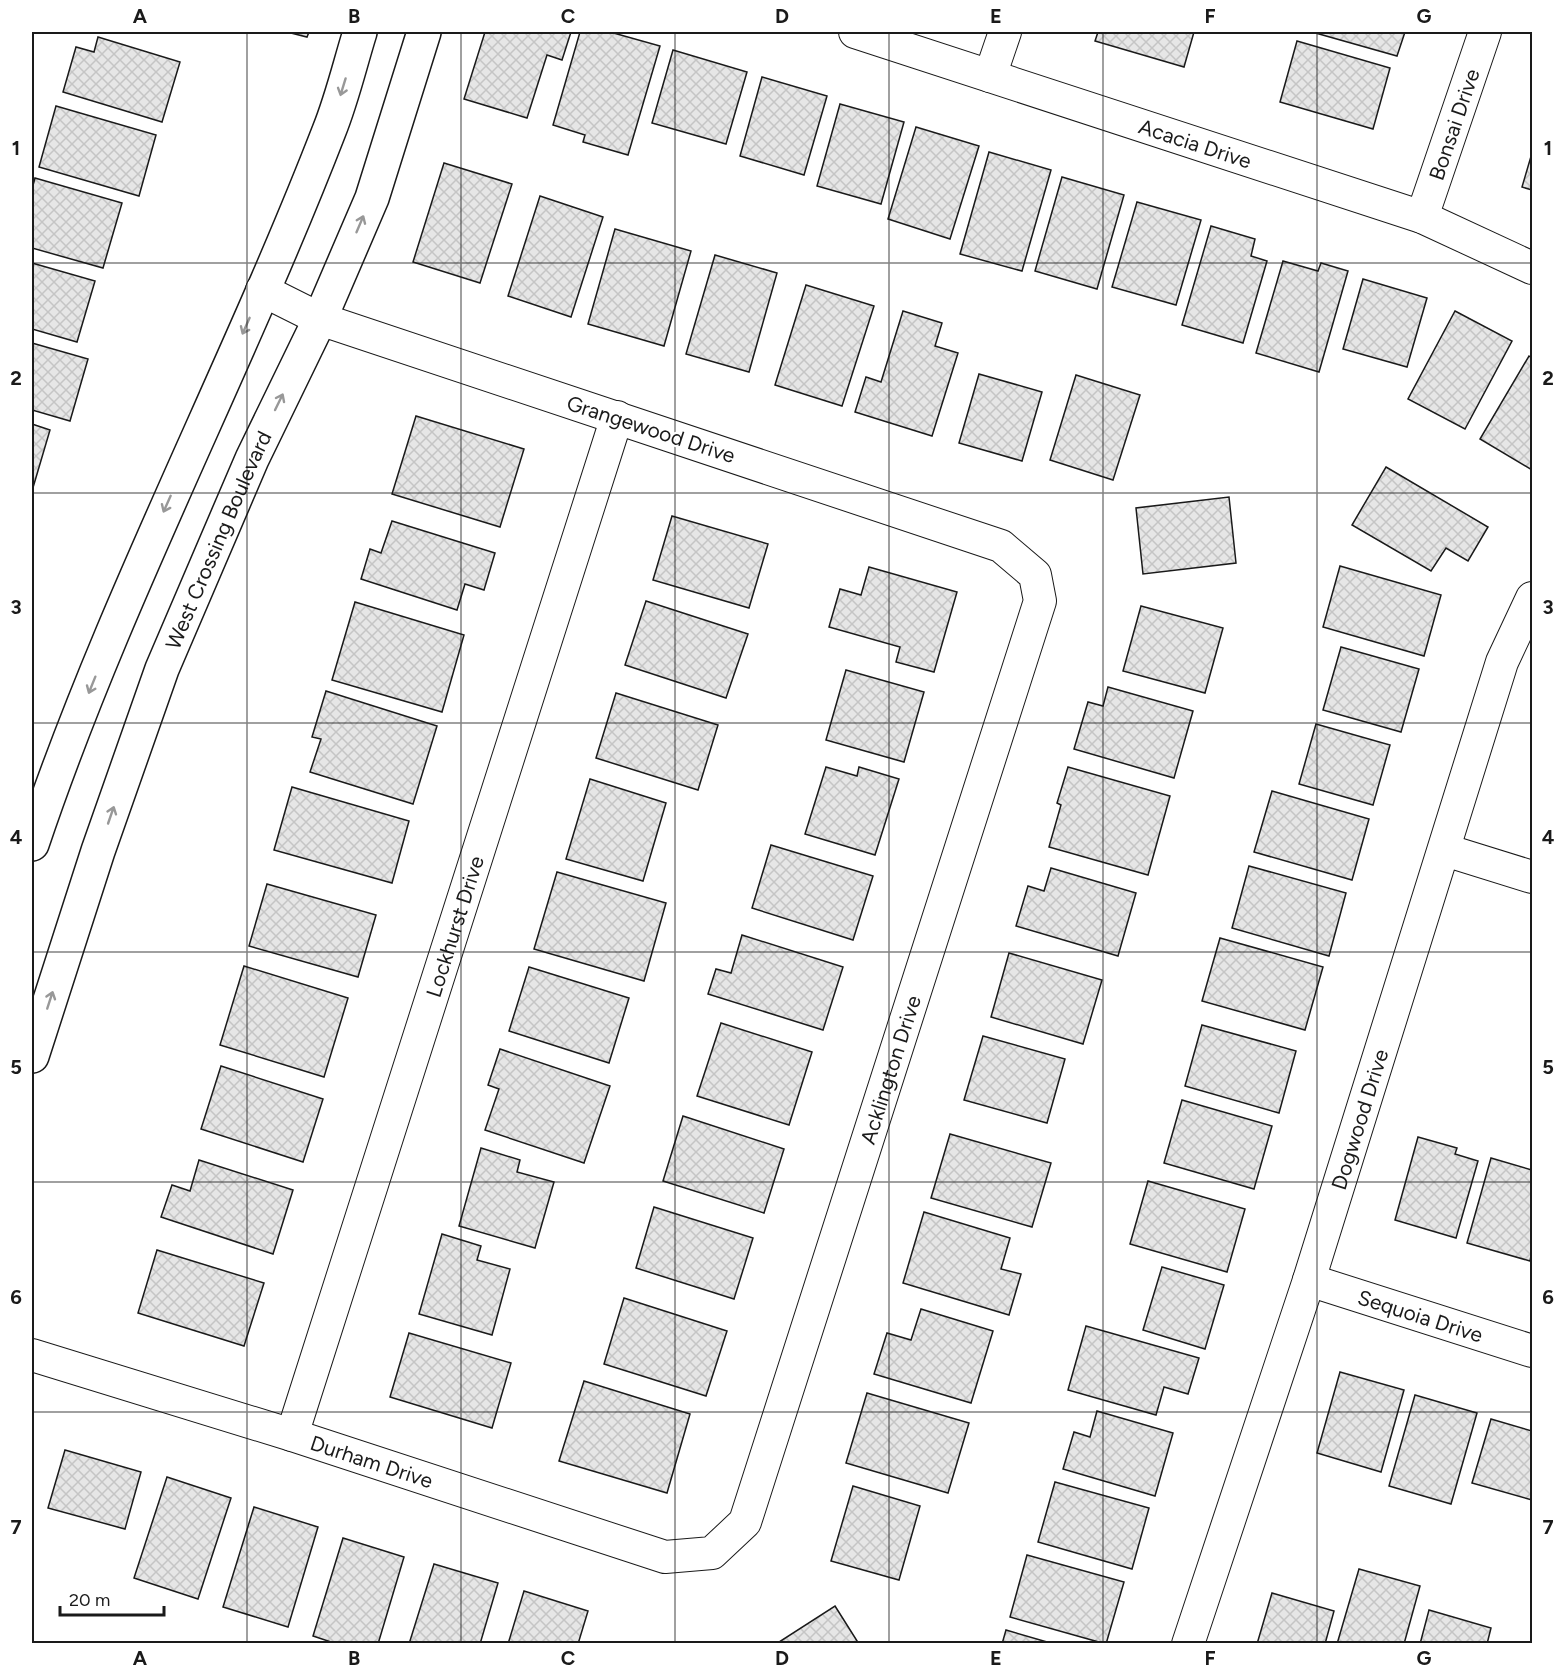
<svg xmlns="http://www.w3.org/2000/svg" width="1564" height="1675" font-family="Figtree,sans-serif">
  <defs>
    <pattern id="building-cross-hatch" width="8" height="8" patternUnits="userSpaceOnUse" patternTransform="scale(1.5)"><rect width="8" height="8" fill="#e6e6e6"/><path d="M0 0l8 8M0 8l8-8" fill="none" stroke="#c5c5c5"/></pattern>
  </defs>
  <rect width="100%" height="100%" fill="#fff"/>
  <!-- building -->
  <g fill="url(#building-cross-hatch)" stroke="#1a1a1a" stroke-width="1.5">
    <path d="M287,32H309L307,37Z"/>
    <path d="M485,32H571L562,60L547,55L527,118L464,99Z"/>
    <path d="M580,32H610L660,46L628,155L583,142L585,135L553,125Z"/>
    <path d="M1098,32H1194L1184,67L1095,41Z"/>
    <path d="M1312,32H1405L1397,56Z"/>
    <path d="M98,37L180,62L162,122L63,92L76,47L94,52Z"/>
    <path d="M1297,41L1390,68L1373,129L1280,102Z"/>
    <path d="M673,50L747,72L726,144L652,123Z"/>
    <path d="M762,77L827,96L804,175L740,156Z"/>
    <path d="M840,104L904,122L881,204L817,186Z"/>
    <path d="M56,106L156,135L139,196L39,167Z"/>
    <path d="M916,127L979,146L950,239L888,219Z"/>
    <path d="M989,152L1051,170L1022,271L960,254Z"/>
    <path d="M1532,153V190L1522,187Z"/>
    <path d="M444,163L512,184L480,283L413,262Z"/>
    <path d="M1062,177L1124,195L1097,289L1035,271Z"/>
    <path d="M35,178L122,203L103,268L32,248V189Z"/>
    <path d="M540,196L603,217L571,317L508,296Z"/>
    <path d="M1137,202L1201,220L1176,305L1112,287Z"/>
    <path d="M1211,226L1255,239L1251,256L1267,261L1243,343L1182,325Z"/>
    <path d="M615,229L691,251L664,346L588,324Z"/>
    <path d="M715,255L777,273L749,372L686,354Z"/>
    <path d="M1283,261L1318,271L1321,263L1348,271L1319,372L1256,353Z"/>
    <path d="M32,263L95,281L77,342L32,329Z"/>
    <path d="M1363,279L1427,298L1407,367L1343,349Z"/>
    <path d="M806,285L874,306L842,406L775,385Z"/>
    <path d="M903,311L942,323L935,346L958,353L932,436L855,412L866,377L881,382Z"/>
    <path d="M1455,311L1512,341L1465,429L1408,399Z"/>
    <path d="M32,343L88,359L70,421L32,410Z"/>
    <path d="M1529,356L1532,358V470L1480,439Z"/>
    <path d="M979,374L1042,392L1022,461L959,443Z"/>
    <path d="M1076,375L1140,395L1113,480L1050,460Z"/>
    <path d="M416,416L524,449L500,527L392,494Z"/>
    <path d="M32,424L50,430L32,491Z"/>
    <path d="M1386,467L1488,527L1468,561L1446,548L1431,571L1352,525Z"/>
    <path d="M1229,497L1236,563L1143,574L1136,508Z"/>
    <path d="M672,516L768,544L749,608L653,580Z"/>
    <path d="M392,521L495,553L484,590L465,584L457,610L361,579L370,549L381,553Z"/>
    <path d="M1340,566L1441,595L1424,656L1323,627Z"/>
    <path d="M869,567L957,592L934,672L896,662L900,647L829,627L840,589L861,595Z"/>
    <path d="M646,601L748,634L726,698L625,665Z"/>
    <path d="M355,602L464,635L442,712L332,680Z"/>
    <path d="M1141,606L1223,628L1205,693L1123,671Z"/>
    <path d="M1341,647L1419,669L1401,732L1323,710Z"/>
    <path d="M846,670L924,692L904,762L826,740Z"/>
    <path d="M1108,687L1193,711L1174,778L1074,749L1088,702L1103,706Z"/>
    <path d="M326,691L437,726L413,804L310,772L321,739L312,737Z"/>
    <path d="M616,693L718,725L698,790L596,758Z"/>
    <path d="M1316,724L1390,745L1373,805L1299,784Z"/>
    <path d="M826,767L857,776L859,767L899,779L875,855L805,834Z"/>
    <path d="M1068,767L1170,796L1148,875L1049,847L1061,805L1057,803Z"/>
    <path d="M590,779L666,803L643,881L566,859Z"/>
    <path d="M292,787L409,821L392,883L274,850Z"/>
    <path d="M1272,791L1369,819L1352,880L1254,852Z"/>
    <path d="M771,845L873,876L853,940L752,908Z"/>
    <path d="M1249,866L1346,893L1329,956L1232,928Z"/>
    <path d="M1051,868L1136,893L1118,956L1016,926L1028,886L1044,891Z"/>
    <path d="M557,872L666,903L644,981L534,949Z"/>
    <path d="M267,884L376,915L358,977L249,946Z"/>
    <path d="M742,935L843,967L823,1030L708,994L716,969L731,973Z"/>
    <path d="M1220,938L1323,967L1305,1030L1202,1001Z"/>
    <path d="M1009,953L1102,980L1083,1044L991,1017Z"/>
    <path d="M244,966L348,998L324,1077L220,1045Z"/>
    <path d="M529,967L629,998L609,1063L509,1031Z"/>
    <path d="M721,1023L812,1052L789,1125L697,1096Z"/>
    <path d="M1202,1025L1296,1051L1279,1113L1185,1086Z"/>
    <path d="M983,1036L1065,1059L1047,1123L964,1100Z"/>
    <path d="M500,1049L610,1086L584,1163L485,1130L499,1089L488,1085Z"/>
    <path d="M221,1066L323,1099L303,1162L201,1129Z"/>
    <path d="M1182,1100L1272,1126L1254,1189L1164,1163Z"/>
    <path d="M683,1116L784,1149L764,1213L663,1181Z"/>
    <path d="M950,1134L1051,1163L1032,1227L931,1198Z"/>
    <path d="M1418,1137L1457,1148L1455,1154L1478,1161L1456,1238L1395,1220Z"/>
    <path d="M481,1148L520,1160L517,1172L554,1182L535,1248L459,1226Z"/>
    <path d="M1491,1158L1532,1170V1251L1530,1261L1467,1243Z"/>
    <path d="M199,1160L293,1190L273,1254L161,1217L172,1185L190,1191Z"/>
    <path d="M1148,1181L1245,1209L1227,1272L1130,1244Z"/>
    <path d="M654,1207L753,1238L734,1299L636,1268Z"/>
    <path d="M924,1212L1010,1238L1001,1269L1021,1274L1009,1315L903,1283Z"/>
    <path d="M442,1234L481,1246L477,1260L510,1269L492,1335L419,1314Z"/>
    <path d="M157,1250L264,1283L244,1346L138,1313Z"/>
    <path d="M1162,1267L1224,1285L1205,1349L1143,1330Z"/>
    <path d="M624,1298L727,1331L706,1396L604,1364Z"/>
    <path d="M921,1309L993,1331L971,1403L874,1374L887,1333L911,1340Z"/>
    <path d="M1086,1326L1199,1358L1188,1394L1164,1387L1156,1415L1068,1390Z"/>
    <path d="M409,1333L511,1363L492,1428L390,1397Z"/>
    <path d="M1340,1372L1404,1390L1381,1472L1317,1453Z"/>
    <path d="M584,1381L690,1414L667,1493L559,1461Z"/>
    <path d="M867,1393L969,1423L948,1493L846,1463Z"/>
    <path d="M1415,1395L1477,1413L1451,1504L1389,1486Z"/>
    <path d="M1097,1411L1173,1433L1155,1496L1063,1469L1074,1432L1090,1437Z"/>
    <path d="M1491,1419L1532,1431V1500L1472,1483Z"/>
    <path d="M65,1450L141,1472L125,1529L48,1508Z"/>
    <path d="M167,1477L231,1498L198,1599L134,1578Z"/>
    <path d="M1055,1482L1149,1508L1132,1569L1038,1542Z"/>
    <path d="M853,1486L920,1506L899,1580L831,1561Z"/>
    <path d="M254,1507L318,1527L288,1627L223,1607Z"/>
    <path d="M343,1538L404,1557L378,1644H337L313,1636Z"/>
    <path d="M1027,1555L1124,1582L1106,1644L1010,1617Z"/>
    <path d="M434,1564L498,1583L480,1644H409Z"/>
    <path d="M1359,1569L1420,1586L1404,1644H1337Z"/>
    <path d="M524,1591L588,1611L578,1644H508Z"/>
    <path d="M1272,1593L1334,1611L1325,1644H1257Z"/>
    <path d="M835,1606L859,1644H780L779,1642Z"/>
    <path d="M1429,1610L1491,1628L1487,1644H1420Z"/>
    <path d="M1006,1630L1054,1644H1002Z"/>
  </g>
  <g fill="none" stroke-linecap="round" stroke-linejoin="round">
    <!-- minor casing -->
    <g stroke="#1a1a1a" stroke-width="34">
      <g id="minor">
        <path id="s1" d="M855,32L1422,217L1532,268"/>
        <path d="M990,76L1005,32"/>
        <path id="s2" d="M1422,217L1485,32"/>
        <path d="M1445,850L1532,877"/>
        <path id="s3" d="M1309,1280L1532,1351"/>
        <path id="s4" d="M32,1355L292,1435L665,1557L712,1553L745,1522L1040,601L1035,575L1001,546L320,319L262,290"/>
        <path id="s5" d="M292,1435L617,417"/>
        <path id="s6" d="M1188,1644L1309,1280L1502,662L1532,598"/>
      </g>
    </g>
    <!-- tertiary casing -->
    <g stroke="#1a1a1a" stroke-width="36">
      <g id="tertiary">
        <path d="M32,844C114,600 236,371 329,131C342,99 350,64 360,32"/>
        <path id="s7" d="M32,1056L98,851L162,669L252,459L320,319L372,198L424,32"/>
      </g>
    </g>
    <!-- minor -->
    <use href="#minor" stroke="#fff" stroke-width="32"/>
    <!-- tertiary -->
    <use href="#tertiary" stroke="#fff" stroke-width="33"/>
  </g>
  <!-- one-way arrows -->
  <defs><path id="oneway-shaft" d="M-6 0H5M1.5-3L5.5 0L1.5 3" fill="none" stroke-width="1.6" stroke-linecap="round" stroke-linejoin="round" transform="scale(1.5)"/></defs>
  <g stroke="#989898">
    <use href="#oneway-shaft" transform="translate(343 87) rotate(107)"/>
    <use href="#oneway-shaft" transform="translate(360 224) rotate(-67)"/>
    <use href="#oneway-shaft" transform="translate(246 326) rotate(114)"/>
    <use href="#oneway-shaft" transform="translate(279 402) rotate(-64)"/>
    <use href="#oneway-shaft" transform="translate(167 504) rotate(114)"/>
    <use href="#oneway-shaft" transform="translate(92 685) rotate(112)"/>
    <use href="#oneway-shaft" transform="translate(111 815) rotate(-71)"/>
    <use href="#oneway-shaft" transform="translate(50 1000) rotate(-72)"/>
  </g>
  <!-- grid -->
  <path fill="none" stroke="#1a1a1a" stroke-width="1.5" stroke-opacity="0.55" d="M247,32V1644M461,32V1644M675,32V1644M889,32V1644M1103,32V1644M1317,32V1644M32,263H1532M32,493H1532M32,723H1532M32,952H1532M32,1182H1532M32,1412H1532"/>
  <g text-anchor="middle" dominant-baseline="central" stroke-width="4.5" stroke-linejoin="round" paint-order="stroke">
    <!-- street labels -->
    <g font-size="21" fill="#1a1a1a" stroke="#fff">
      <text stroke="none"><textPath href="#s2" startOffset="98">Bonsai Drive</textPath></text>
      <text stroke="none"><textPath href="#s1" startOffset="358">Acacia Drive</textPath></text>
      <text transform="translate(651 429) rotate(18)">Grangewood Drive</text>
      <text stroke="none"><textPath href="#s7" startOffset="549">West Crossing Boulevard</textPath></text>
      <text stroke="none"><textPath href="#s5" startOffset="534">Lockhurst Drive</textPath></text>
      <text stroke="none"><textPath href="#s4" startOffset="1232">Acklington Drive</textPath></text>
      <text stroke="none"><textPath href="#s6" startOffset="552">Dogwood Drive</textPath></text>
      <text stroke="none"><textPath href="#s3" startOffset="117">Sequoia Drive</textPath></text>
      <text stroke="none"><textPath href="#s4" startOffset="356">Durham Drive</textPath></text>
    </g>
  </g>
  <!-- border -->
  <rect width="1564" height="1675" fill="none" stroke="#ffffff" stroke-width="66"/>
  <!-- scale -->
  <path d="M60 1606v9h104v-9" fill="none" stroke="#1a1a1a" stroke-width="3"/>
  <text x="69" y="1606" font-size="18" fill="#1a1a1a" stroke="#ffffff" stroke-width="4.5" paint-order="stroke">20 m</text>
  <rect x="33" y="33" width="1498" height="1609" fill="none" stroke="#1a1a1a" stroke-width="2"/>
  <g font-size="20" text-anchor="middle" font-weight="bold" fill="#1a1a1a">
    <text x="140" y="23">A</text>
    <text x="354" y="23">B</text>
    <text x="568" y="23">C</text>
    <text x="782" y="23">D</text>
    <text x="996" y="23">E</text>
    <text x="1210" y="23">F</text>
    <text x="1424" y="23">G</text>
    <text x="16" y="155">1</text>
    <text x="1548" y="155">1</text>
    <text x="16" y="385">2</text>
    <text x="1548" y="385">2</text>
    <text x="16" y="614">3</text>
    <text x="1548" y="614">3</text>
    <text x="16" y="844">4</text>
    <text x="1548" y="844">4</text>
    <text x="16" y="1074">5</text>
    <text x="1548" y="1074">5</text>
    <text x="16" y="1304">6</text>
    <text x="1548" y="1304">6</text>
    <text x="16" y="1534">7</text>
    <text x="1548" y="1534">7</text>
    <text x="140" y="1665">A</text>
    <text x="354" y="1665">B</text>
    <text x="568" y="1665">C</text>
    <text x="782" y="1665">D</text>
    <text x="996" y="1665">E</text>
    <text x="1210" y="1665">F</text>
    <text x="1424" y="1665">G</text>
  </g>
</svg>
